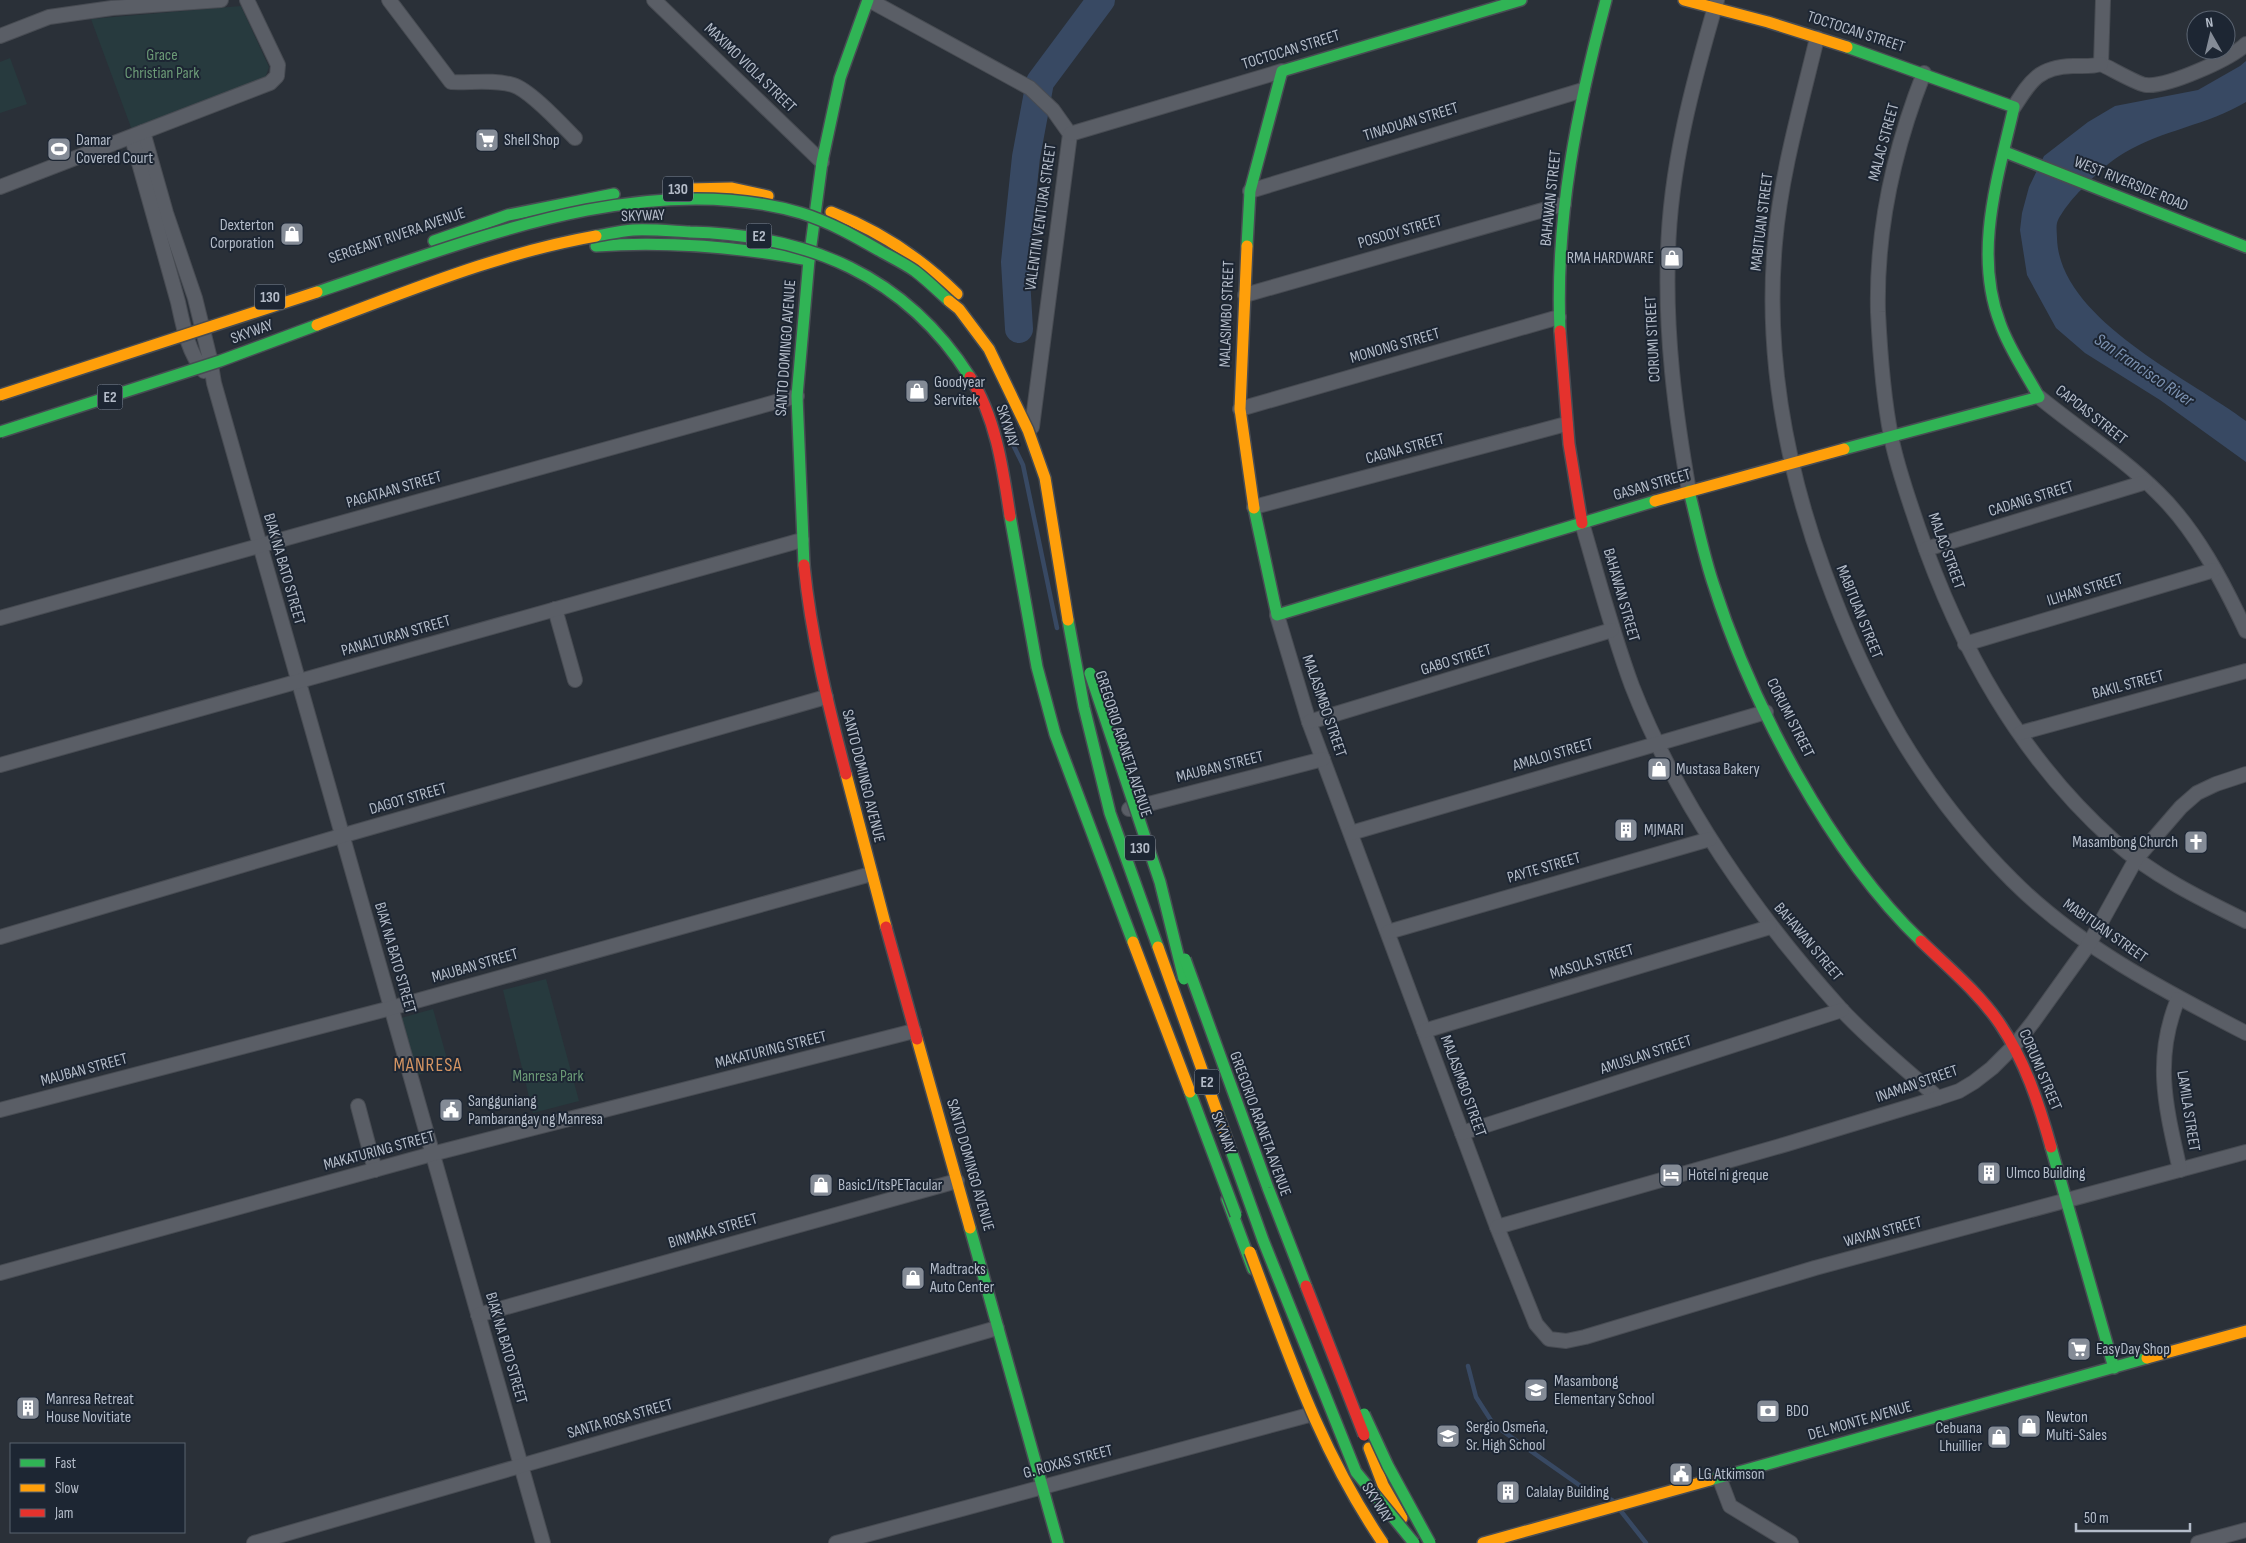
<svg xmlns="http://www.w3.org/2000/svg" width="2246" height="1543" font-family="'Sofia Sans Condensed',sans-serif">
  <rect width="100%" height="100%" fill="#2a3038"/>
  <!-- green -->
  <g fill="#273a3e">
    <path d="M241,6L269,67L265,78L132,130L91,19Z"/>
    <path d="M10,58L27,104L0,113V62Z"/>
    <path d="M546,979L579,1101L533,1113L503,990Z"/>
    <path d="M433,1009L449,1066L411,1077L394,1020Z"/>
  </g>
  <!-- water -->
  <path fill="#384963" d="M2246,61V102C2208,125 2162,130 2124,153C2109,162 2096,174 2084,187C2076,194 2060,213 2057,223C2056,227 2057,234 2057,238C2059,319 2189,378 2246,421V462L2160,400L2085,353L2056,328L2027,275L2020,230L2022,213L2029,187L2044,156L2088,122L2115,106L2198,90L2240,66Z"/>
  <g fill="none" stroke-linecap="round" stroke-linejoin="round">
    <!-- stream -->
    <g stroke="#384963" stroke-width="4.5">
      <path d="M1002,422L1023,465L1057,628"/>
      <path d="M1468,1366L1476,1397L1494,1425L1582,1487L1612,1500"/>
      <path d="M1620,1510L1646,1543"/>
    </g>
    <!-- river -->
    <path stroke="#384963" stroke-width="28" d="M1019,329L1015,262L1026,157L1040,82L1101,0"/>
    <!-- street casing -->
    <g stroke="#484c53" stroke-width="16">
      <g id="street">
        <path d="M389,0L451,82C471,83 493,79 513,85C530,90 562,125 575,138"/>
        <path d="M654,0L822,162"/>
        <path d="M869,0L1030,88L1053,110L1070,134L1032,427"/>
        <path d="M0,36L49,17L112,8L221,0"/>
        <path d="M1817,38C1801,105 1781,173 1775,243C1765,355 1786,466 1824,571C1867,691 1921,789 2012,880C2079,947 2163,990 2246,1033"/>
        <path d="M2101,64C2110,68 2139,85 2146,85C2168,87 2230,59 2246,44"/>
        <path d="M2101,64L2103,0"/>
        <path d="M1924,73C1894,149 1876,231 1878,312C1880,353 1883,396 1891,436C1897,467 1908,497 1918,527C1959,647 2019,756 2114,841C2152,875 2201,899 2246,921"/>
        <path d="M2014,107C2031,80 2039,67 2073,66C2082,66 2092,67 2101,64"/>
        <path d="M143,132L166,213L195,298L210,359L214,383L543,1543"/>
        <path d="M1070,134L1282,71"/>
        <path d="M132,138L178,302C183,325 188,353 204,371"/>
        <path d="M0,187L270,83L277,76L278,65L247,0"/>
        <path d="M1250,191L1583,90"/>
        <path d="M1245,295L1564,204"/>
        <path d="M2039,397C2078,429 2122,457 2158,493C2196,530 2223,582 2246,631"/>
        <path d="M1240,409L1559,317"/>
        <path d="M1689,491C1675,412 1665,333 1668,253C1670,167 1693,82 1717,0"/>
        <path d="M1254,507L1566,424"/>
        <path d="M1582,523C1598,578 1612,632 1632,686C1678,804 1756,915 1840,1008C1869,1040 1906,1069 1938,1098"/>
        <path d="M1926,549L2146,482"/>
        <path d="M555,609L575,680"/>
        <path d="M1277,615L1309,722L1497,1227L1536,1324L1549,1339L1566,1341L1585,1337L1815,1268L2246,1152"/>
        <path d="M0,618L797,396"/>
        <path d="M1965,644L2214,570"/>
        <path d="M1309,722L1612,630"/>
        <path d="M2020,733L2246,671"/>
        <path d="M0,765L802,540"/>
        <path d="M1129,809L1323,759"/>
        <path d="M1351,833L1766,712"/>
        <path d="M1388,932L1710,839"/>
        <path d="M0,937L341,836L826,697"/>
        <path d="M2178,999C2153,1060 2166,1108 2180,1170"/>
        <path d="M1424,1031L1770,927"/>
        <path d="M358,1106L375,1170"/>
        <path d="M0,1110L391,1008L871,874"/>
        <path d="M1462,1133L1842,1010"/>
        <path d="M1497,1227L1787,1144L1938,1098L1959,1091L1974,1082L1992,1068L2014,1046L2033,1022L2089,944L2136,859L2181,807L2197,793L2216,784L2246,774"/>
        <path d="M0,1273L432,1154L914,1031"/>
        <path d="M478,1315L957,1181"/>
        <path d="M1719,1477L1730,1506L1791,1543"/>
        <path d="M254,1543L997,1328"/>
        <path d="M836,1543L1309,1415"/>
        <path d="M2198,1543L2246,1530"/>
      </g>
    </g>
    <!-- fast casing -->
    <g stroke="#484c53" stroke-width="14">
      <g id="fast">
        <path d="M2005,152L2246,247"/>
        <path d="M434,241L508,215L614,194"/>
        <path d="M596,246C668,241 738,247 809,260"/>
        <path d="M1247,246L1250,191L1282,71L1521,0"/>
        <path d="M1560,331C1555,218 1577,109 1606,0"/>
        <path d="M1844,449L2039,397C2026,373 2009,349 2000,323C1973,253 1998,177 2014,107L1847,47"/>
        <path d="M1689,491C1697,522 1703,553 1713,583C1751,703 1830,854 1921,941"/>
        <path d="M1254,508L1277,615L1655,501"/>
        <path d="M804,565L797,396L809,260L822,162L840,78L868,0"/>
        <path d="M2051,1147L2114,1368"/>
        <path d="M1227,1199L1253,1269"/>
        <path d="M970,1228L1058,1543"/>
        <path d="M1710,1480L2147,1358"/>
        <path d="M1498,1543L1500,1539"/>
      </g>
    </g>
    <!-- slow casing -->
    <g stroke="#484c53" stroke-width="14">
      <g id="slow">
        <path d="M1684,0L1768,22L1847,47"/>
        <path d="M689,189L732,188L768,196"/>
        <path d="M831,212C880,231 920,257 957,294"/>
        <path d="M1247,246L1240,409L1254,508"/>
        <path d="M1655,501L1844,449"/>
        <path d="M846,774L886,927"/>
        <path d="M917,1039L970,1228"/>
        <path d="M2147,1358L2246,1331"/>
        <path d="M1369,1448L1383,1485L1402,1518"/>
        <path d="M1483,1543L1710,1480"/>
      </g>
    </g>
    <!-- jam casing -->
    <g stroke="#484c53" stroke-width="14">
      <g id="jam">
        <path d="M1560,331L1569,444L1582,523"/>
        <path d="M804,565C811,636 828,705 846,774"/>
        <path d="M886,927L917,1039"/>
        <path d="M1921,941C1949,968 1979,993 2000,1024C2025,1061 2039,1104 2051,1147"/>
      </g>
    </g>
    <!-- street -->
    <use href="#street" stroke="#5a5e66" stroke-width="14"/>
    <!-- fast -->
    <use href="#fast" stroke="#30b455" stroke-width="11"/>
    <!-- slow -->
    <use href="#slow" stroke="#ff9f0a" stroke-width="11"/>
    <!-- jam -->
    <use href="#jam" stroke="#e5322d" stroke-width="11"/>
    <!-- fast-bridge casing -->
    <g stroke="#474c53" stroke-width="14" stroke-linecap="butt">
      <g id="fast-bridge">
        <path d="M596,236C608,234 621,231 633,230C652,229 671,231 690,232C808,235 905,275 970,377"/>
        <path d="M317,292C465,243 644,167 801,213C830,222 856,237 882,252C893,258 905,264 915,271C927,280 938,291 949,301"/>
        <path d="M0,432L220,361L317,325"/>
        <path d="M1010,516L1037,667L1055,734L1133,942"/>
        <path d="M1068,620L1084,707L1110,813L1158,947"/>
        <path d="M1090,673L1160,882L1184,979"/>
        <path d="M1185,959L1268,1188L1306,1286"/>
        <path d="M1190,1092L1236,1215"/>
        <path d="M1229,1145L1263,1240L1356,1472L1414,1543"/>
        <path d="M1364,1414L1388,1466L1430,1543"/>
      </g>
    </g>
    <!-- slow-bridge casing -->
    <g stroke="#474c53" stroke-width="14" stroke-linecap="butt">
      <g id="slow-bridge">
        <path d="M949,301L959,309L989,349L1028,430L1045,478L1068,620"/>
        <path d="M317,325C409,291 499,253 596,236"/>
        <path d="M0,395L317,292"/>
        <path d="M1133,942L1190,1092"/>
        <path d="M1158,947L1229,1145"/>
        <path d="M1250,1252C1289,1356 1320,1451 1383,1543"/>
      </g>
    </g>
    <!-- jam-bridge casing -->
    <g stroke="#474c53" stroke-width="14" stroke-linecap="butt">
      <g id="jam-bridge">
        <path d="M970,377C996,418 1003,469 1010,516"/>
        <path d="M1306,1286L1364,1435"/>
      </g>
    </g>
    <!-- fast-bridge -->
    <use href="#fast-bridge" stroke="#30b455" stroke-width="11"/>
    <!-- slow-bridge -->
    <use href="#slow-bridge" stroke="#ff9f0a" stroke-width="11"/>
    <!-- jam-bridge -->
    <use href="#jam-bridge" stroke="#e5322d" stroke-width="11"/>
  </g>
  <!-- icons -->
  <defs>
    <g id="supermarket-square" transform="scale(1.25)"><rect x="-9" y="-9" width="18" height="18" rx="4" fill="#848b96" stroke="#1d2633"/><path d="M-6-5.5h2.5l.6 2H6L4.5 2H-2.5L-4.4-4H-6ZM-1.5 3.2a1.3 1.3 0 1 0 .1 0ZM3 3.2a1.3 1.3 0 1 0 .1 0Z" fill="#fff"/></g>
    <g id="stadium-square" transform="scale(1.25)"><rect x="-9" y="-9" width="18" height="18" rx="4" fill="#848b96" stroke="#1d2633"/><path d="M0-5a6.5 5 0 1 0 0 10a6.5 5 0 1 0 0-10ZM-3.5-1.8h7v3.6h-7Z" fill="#fff"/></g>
    <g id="shop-square" transform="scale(1.25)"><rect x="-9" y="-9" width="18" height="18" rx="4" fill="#848b96" stroke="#1d2633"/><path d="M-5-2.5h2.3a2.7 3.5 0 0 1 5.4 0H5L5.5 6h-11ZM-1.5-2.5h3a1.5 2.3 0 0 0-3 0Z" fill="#fff"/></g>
    <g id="building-square" transform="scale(1.25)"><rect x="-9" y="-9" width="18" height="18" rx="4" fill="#848b96" stroke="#1d2633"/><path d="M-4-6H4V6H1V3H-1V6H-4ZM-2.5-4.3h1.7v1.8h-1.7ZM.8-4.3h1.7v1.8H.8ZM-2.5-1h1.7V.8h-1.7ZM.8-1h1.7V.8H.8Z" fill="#fff"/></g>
    <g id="church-square" transform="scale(1.25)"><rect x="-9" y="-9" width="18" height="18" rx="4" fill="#848b96" stroke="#1d2633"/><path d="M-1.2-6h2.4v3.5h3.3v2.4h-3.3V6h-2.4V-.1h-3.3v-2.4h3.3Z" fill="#fff"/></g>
    <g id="civic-square" transform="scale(1.25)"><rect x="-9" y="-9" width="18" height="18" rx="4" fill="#848b96" stroke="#1d2633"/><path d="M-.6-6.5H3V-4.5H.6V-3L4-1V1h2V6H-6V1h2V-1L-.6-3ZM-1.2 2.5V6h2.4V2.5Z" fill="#fff"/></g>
    <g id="hotel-square" transform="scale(1.25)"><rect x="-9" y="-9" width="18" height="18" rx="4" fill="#848b96" stroke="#1d2633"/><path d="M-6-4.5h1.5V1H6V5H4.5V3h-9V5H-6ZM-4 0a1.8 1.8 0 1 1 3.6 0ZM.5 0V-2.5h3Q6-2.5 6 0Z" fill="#fff"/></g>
    <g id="school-square" transform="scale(1.25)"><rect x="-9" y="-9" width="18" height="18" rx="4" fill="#848b96" stroke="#1d2633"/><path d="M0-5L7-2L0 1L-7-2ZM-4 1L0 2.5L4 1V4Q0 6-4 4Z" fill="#fff"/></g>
    <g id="bank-square" transform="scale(1.25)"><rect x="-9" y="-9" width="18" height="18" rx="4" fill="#848b96" stroke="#1d2633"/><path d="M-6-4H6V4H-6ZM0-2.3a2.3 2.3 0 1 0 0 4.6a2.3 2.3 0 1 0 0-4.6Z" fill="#fff"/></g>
  </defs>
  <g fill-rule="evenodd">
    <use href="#supermarket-square" x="487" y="140"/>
    <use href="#stadium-square" x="59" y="149"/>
    <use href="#shop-square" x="292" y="234"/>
    <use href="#shop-square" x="1672" y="258"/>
    <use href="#shop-square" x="917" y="391"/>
    <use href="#shop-square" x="1659" y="769"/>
    <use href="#building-square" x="1626" y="830"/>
    <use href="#church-square" x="2196" y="842"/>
    <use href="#civic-square" x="451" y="1110"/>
    <use href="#building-square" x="1989" y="1173"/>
    <use href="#hotel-square" x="1671" y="1175"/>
    <use href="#shop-square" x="821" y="1185"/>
    <use href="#shop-square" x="913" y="1278"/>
    <use href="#supermarket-square" x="2079" y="1349"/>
    <use href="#school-square" x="1536" y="1390"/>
    <use href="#building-square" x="28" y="1408"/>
    <use href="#bank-square" x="1768" y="1411"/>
    <use href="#shop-square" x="2029" y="1426"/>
    <use href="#school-square" x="1448" y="1436"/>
    <use href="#shop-square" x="1999" y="1437"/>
    <use href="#civic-square" x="1681" y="1474"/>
    <use href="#building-square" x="1508" y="1492"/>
  </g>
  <g text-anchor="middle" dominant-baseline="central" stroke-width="4" stroke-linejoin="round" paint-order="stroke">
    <!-- shield labels -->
    <g fill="#1d2633" stroke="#878f9c" stroke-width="1">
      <rect x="663" y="176.5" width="30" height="25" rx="4"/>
      <rect x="746.5" y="223.5" width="25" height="25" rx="4"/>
      <rect x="255" y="284.5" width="30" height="25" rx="4"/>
      <rect x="97.5" y="384.5" width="25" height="25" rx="4"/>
      <rect x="1125" y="835.5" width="30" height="25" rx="4"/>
      <rect x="1194.5" y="1069.5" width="25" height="25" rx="4"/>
    </g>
    <g font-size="15" font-weight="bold" fill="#b4bcc9">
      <text x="678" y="189">130</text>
      <text x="759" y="236">E2</text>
      <text x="270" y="297">130</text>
      <text x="110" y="397">E2</text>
      <text x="1140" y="848">130</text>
      <text x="1207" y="1082">E2</text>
    </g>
    <!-- street labels -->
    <g font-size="16" fill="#b4bcc9" stroke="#1d2633">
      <text transform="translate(1856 32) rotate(18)">TOCTOCAN STREET</text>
      <text transform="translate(1291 50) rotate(-17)">TOCTOCAN STREET</text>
      <text transform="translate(750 68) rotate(44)">MAXIMO VIOLA STREET</text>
      <text transform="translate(1411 122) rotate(-17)">TINADUAN STREET</text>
      <text transform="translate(1884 142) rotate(-75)">MALAC STREET</text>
      <text transform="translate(2131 184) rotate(22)">WEST RIVERSIDE ROAD</text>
      <text transform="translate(1551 198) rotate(-84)">BAHAWAN STREET</text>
      <text transform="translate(643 216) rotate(-2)">SKYWAY</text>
      <text transform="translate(1041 217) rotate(-82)">VALENTIN VENTURA STREET</text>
      <text transform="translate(1762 222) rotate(-83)">MABITUAN STREET</text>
      <text transform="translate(1400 232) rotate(-16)">POSOOY STREET</text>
      <text transform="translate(397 236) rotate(-19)">SERGEANT RIVERA AVENUE</text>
      <text transform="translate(1227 314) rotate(-88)">MALASIMBO STREET</text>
      <text transform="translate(252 332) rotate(-20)">SKYWAY</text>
      <text transform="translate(1653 339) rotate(-93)">CORUMI STREET</text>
      <text transform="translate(1395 346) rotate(-16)">MONONG STREET</text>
      <text transform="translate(786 348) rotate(-86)">SANTO DOMINGO AVENUE</text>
      <text transform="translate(2091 415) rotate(38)">CAPOAS STREET</text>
      <text transform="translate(1007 426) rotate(73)">SKYWAY</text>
      <text transform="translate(1405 449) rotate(-15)">CAGNA STREET</text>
      <text transform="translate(1652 485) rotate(-16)">GASAN STREET</text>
      <text transform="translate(394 490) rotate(-16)">PAGATAAN STREET</text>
      <text transform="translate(2031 499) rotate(-17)">CADANG STREET</text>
      <text transform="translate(1946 551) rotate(70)">MALAC STREET</text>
      <text transform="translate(284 569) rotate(74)">BIAK NA BATO STREET</text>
      <text transform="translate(2085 590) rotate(-17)">ILIHAN STREET</text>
      <text transform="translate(1621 595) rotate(74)">BAHAWAN STREET</text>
      <text transform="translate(1859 612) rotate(68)">MABITUAN STREET</text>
      <text transform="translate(396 636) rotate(-16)">PANALTURAN STREET</text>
      <text transform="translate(1456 660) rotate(-17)">GABO STREET</text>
      <text transform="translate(2128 685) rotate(-15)">BAKIL STREET</text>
      <text transform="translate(1324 706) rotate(71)">MALASIMBO STREET</text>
      <text transform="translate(1790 718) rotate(63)">CORUMI STREET</text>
      <text transform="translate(1123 744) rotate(72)">GREGORIO ARANETA AVENUE</text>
      <text transform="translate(1553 755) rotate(-16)">AMALOI STREET</text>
      <text transform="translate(1220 767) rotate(-14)">MAUBAN STREET</text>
      <text transform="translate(863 776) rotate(76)">SANTO DOMINGO AVENUE</text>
      <text transform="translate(408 799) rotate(-16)">DAGOT STREET</text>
      <text transform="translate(1544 868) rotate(-16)">PAYTE STREET</text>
      <text transform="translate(2105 931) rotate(35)">MABITUAN STREET</text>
      <text transform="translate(1808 942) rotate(50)">BAHAWAN STREET</text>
      <text transform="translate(395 958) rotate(74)">BIAK NA BATO STREET</text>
      <text transform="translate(1592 962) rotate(-17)">MASOLA STREET</text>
      <text transform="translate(475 966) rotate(-16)">MAUBAN STREET</text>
      <text transform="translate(771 1050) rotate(-14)">MAKATURING STREET</text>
      <text transform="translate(1646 1055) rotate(-18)">AMUSLAN STREET</text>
      <text transform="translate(84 1070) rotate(-15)">MAUBAN STREET</text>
      <text transform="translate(2040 1070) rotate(67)">CORUMI STREET</text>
      <text transform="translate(1917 1084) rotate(-19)">INAMAN STREET</text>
      <text transform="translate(1463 1086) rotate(70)">MALASIMBO STREET</text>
      <text transform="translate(2188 1111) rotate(81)">LAMILA STREET</text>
      <text transform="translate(1260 1124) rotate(70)">GREGORIO ARANETA AVENUE</text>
      <text transform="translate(1223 1133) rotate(69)">SKYWAY</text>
      <text transform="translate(379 1151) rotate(-15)">MAKATURING STREET</text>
      <text transform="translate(970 1165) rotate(74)">SANTO DOMINGO AVENUE</text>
      <text transform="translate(713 1231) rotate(-16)">BINMAKA STREET</text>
      <text transform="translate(1883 1232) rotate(-15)">WAYAN STREET</text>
      <text transform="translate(506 1348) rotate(74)">BIAK NA BATO STREET</text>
      <text transform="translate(620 1419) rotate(-16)">SANTA ROSA STREET</text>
      <text transform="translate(1860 1421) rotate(-16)">DEL MONTE AVENUE</text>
      <text transform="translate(1068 1462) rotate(-15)">G. ROXAS STREET</text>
      <text transform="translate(1377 1503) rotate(58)">SKYWAY</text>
    </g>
    <!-- park labels -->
    <g font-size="16" fill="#6b9a76" stroke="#1d2633">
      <text x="162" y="55">Grace<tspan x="162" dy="18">Christian Park</tspan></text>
      <text x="548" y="1076">Manresa Park</text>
    </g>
    <!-- poi labels -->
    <g font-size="16" fill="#b4bcc9" stroke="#1d2633" text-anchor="start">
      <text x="76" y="140">Damar<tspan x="76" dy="18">Covered Court</tspan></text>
      <text x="504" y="140">Shell Shop</text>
      <text x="274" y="225" text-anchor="end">Dexterton<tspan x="274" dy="18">Corporation</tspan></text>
      <text x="1654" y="258" text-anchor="end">RMA HARDWARE</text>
      <text x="934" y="382">Goodyear<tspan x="934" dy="18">Servitek</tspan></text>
      <text x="1676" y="769">Mustasa Bakery</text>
      <text x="1644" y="830">MJMARI</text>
      <text x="2178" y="842" text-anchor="end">Masambong Church</text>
      <text x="468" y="1101">Sangguniang<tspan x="468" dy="18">Pambarangay ng Manresa</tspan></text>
      <text x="2006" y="1173">Ulmco Building</text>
      <text x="1688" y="1175">Hotel ni greque</text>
      <text x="838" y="1185">Basic1/itsPETacular</text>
      <text x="930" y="1269">Madtracks<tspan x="930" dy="18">Auto Center</tspan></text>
      <text x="2096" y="1349">EasyDay Shop</text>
      <text x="1554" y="1381">Masambong<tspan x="1554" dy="18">Elementary School</tspan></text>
      <text x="46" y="1399">Manresa Retreat<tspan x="46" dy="18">House Novitiate</tspan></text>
      <text x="1786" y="1411">BDO</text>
      <text x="2046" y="1417">Newton<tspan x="2046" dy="18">Multi-Sales</tspan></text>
      <text x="1466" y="1427">Sergio Osmeña,<tspan x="1466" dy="18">Sr. High School</tspan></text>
      <text x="1982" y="1428" text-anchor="end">Cebuana<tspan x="1982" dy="18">Lhuillier</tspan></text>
      <text x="1698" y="1474">LG Atkimson</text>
      <text x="1526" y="1492">Calalay Building</text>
    </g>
    <!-- water labels -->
    <g font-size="18" font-style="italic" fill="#7c92b1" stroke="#1d2633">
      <text transform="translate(2144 370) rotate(34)">San Francisco River</text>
    </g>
    <!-- quarter labels -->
    <g font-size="19" letter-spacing="1" fill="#d59563" stroke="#1d2633">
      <text x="428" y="1065">MANRESA</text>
    </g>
  </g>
  <!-- legend -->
  <rect x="10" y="1443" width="175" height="90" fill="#1d2633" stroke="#59626f"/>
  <rect x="20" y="1459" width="25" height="8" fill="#30b455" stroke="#59626f"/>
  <text x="55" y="1468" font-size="15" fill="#b4bcc9">Fast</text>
  <rect x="20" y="1484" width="25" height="8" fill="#ff9f0a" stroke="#59626f"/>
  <text x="55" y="1493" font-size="15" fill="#b4bcc9">Slow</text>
  <rect x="20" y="1509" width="25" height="8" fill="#e5322d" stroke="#59626f"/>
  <text x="55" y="1518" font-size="15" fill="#b4bcc9">Jam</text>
  <!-- north arrow -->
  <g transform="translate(2211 35) rotate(352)"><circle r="24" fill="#1d2633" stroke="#59626f"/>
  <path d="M0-4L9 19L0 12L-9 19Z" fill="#848b96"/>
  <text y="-8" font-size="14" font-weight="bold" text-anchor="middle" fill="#b4bcc9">N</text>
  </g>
  <!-- scale -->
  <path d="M2076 1523v8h114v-8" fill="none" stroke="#b4bcc9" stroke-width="2.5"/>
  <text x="2084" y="1523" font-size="15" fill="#b4bcc9" stroke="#1d2633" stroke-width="4" paint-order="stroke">50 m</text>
</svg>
